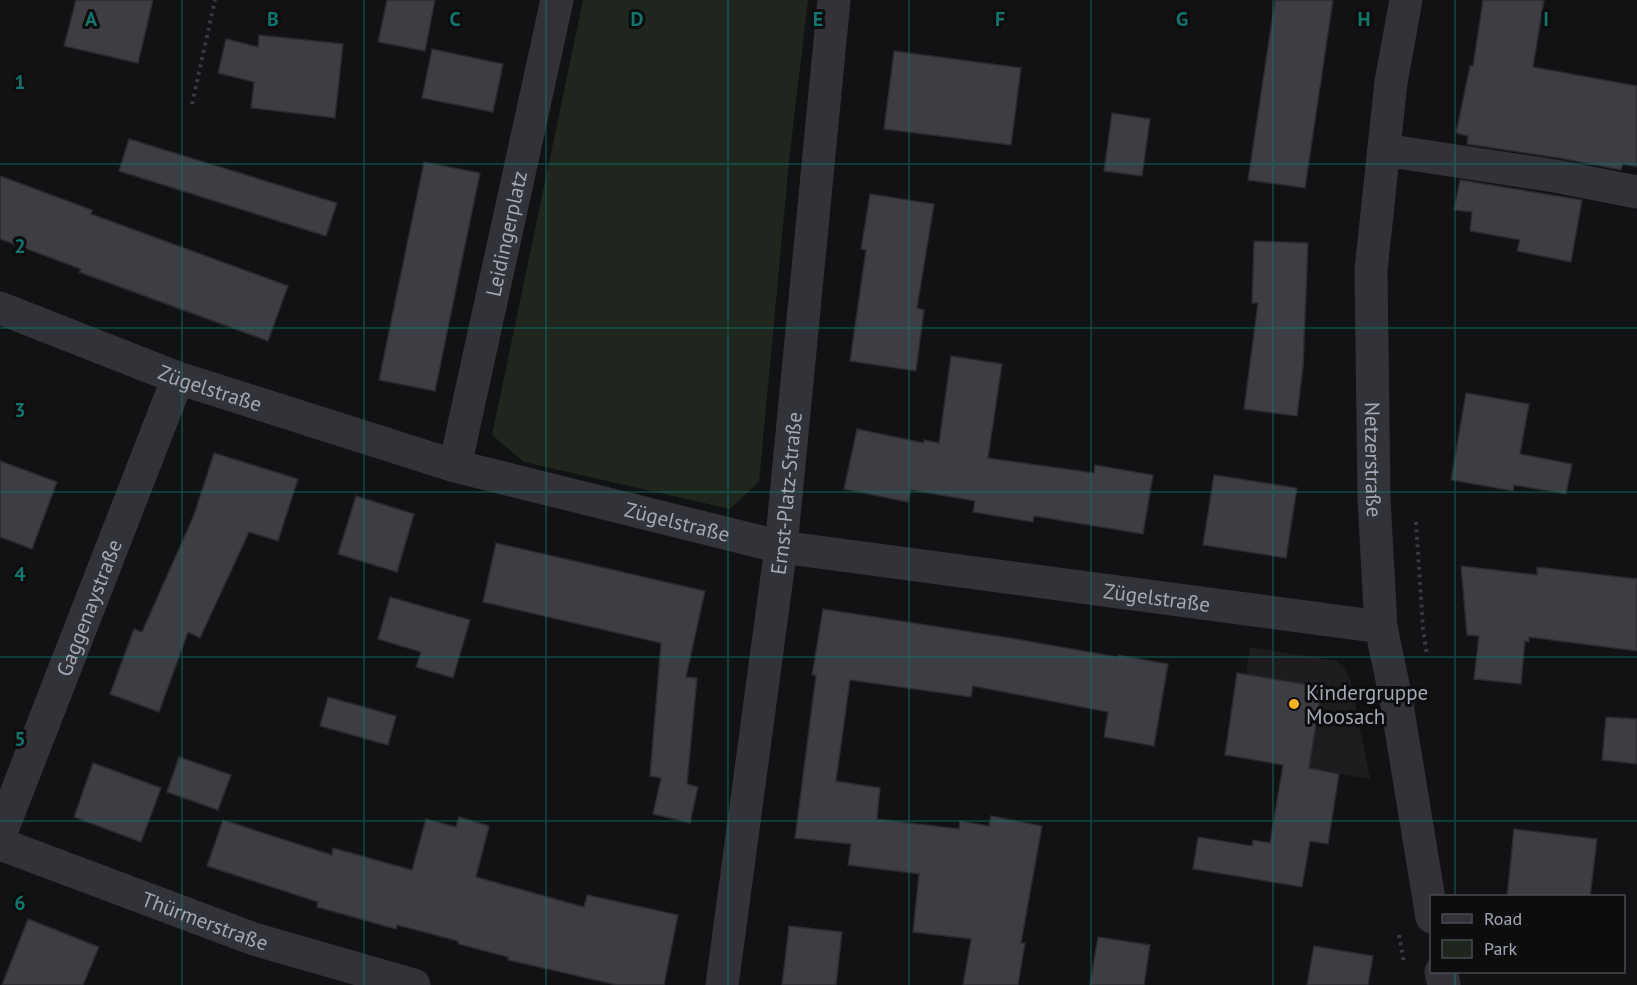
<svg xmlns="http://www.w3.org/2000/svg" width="1637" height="985" font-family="'PT Sans',sans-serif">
  <rect width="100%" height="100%" fill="#111213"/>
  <!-- built -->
  <path fill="#1d1d20" d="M1250,647L1336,661L1344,668L1350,679L1370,779L1225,755L1238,673L1246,675Z"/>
  <!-- green -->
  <path fill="#1e261e" d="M583,0H808L790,152L759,482L730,509L524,462L492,435Z"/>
  <!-- building -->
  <g fill="#3d3e43" stroke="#2b2b2f" stroke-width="1.5">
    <path d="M76,0H153L138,63L64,46Z"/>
    <path d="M387,0H435L425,51L378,42Z"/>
    <path d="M1275,0H1333L1305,188L1248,180Z"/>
    <path d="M1483,0H1544L1533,67L1637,86V167L1623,164L1621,170L1559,158L1467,144L1468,136L1456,133L1470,66H1473Z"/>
    <path d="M259,35L343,44L335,118L251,108L254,82L218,73L226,39L258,47Z"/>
    <path d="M432,49L503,64L493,112L422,98Z"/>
    <path d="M894,51L1021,68L1011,145L884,129Z"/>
    <path d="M1112,113L1150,119L1142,176L1104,171Z"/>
    <path d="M129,139L337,203L326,236L119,171Z"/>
    <path d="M424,162L480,173L435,391L379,380Z"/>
    <path d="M0,176L92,210L91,214L288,286L268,341L79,272L81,269L0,239Z"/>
    <path d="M1460,180L1582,200L1571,262L1517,251L1520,240L1470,231L1472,212L1454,210Z"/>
    <path d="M870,194L934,204L917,308L924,310L916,371L850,361L866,250L861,249Z"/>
    <path d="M1254,241L1308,243L1303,367L1297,416L1244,409L1258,303H1252Z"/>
    <path d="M951,356L1002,364L988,458L1094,473L1095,465L1153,475L1143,534L1034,516L1033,522L973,512L975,501L911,490L908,502L844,489L857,429L924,443V440L939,443Z"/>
    <path d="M1466,393L1529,404L1520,454L1572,464L1566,494L1514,485L1513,491L1451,480Z"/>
    <path d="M214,453L298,479L278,541L249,532L200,638L188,632L159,712L110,694L134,629L142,632L194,515Z"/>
    <path d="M0,461L57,482L32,549L0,537Z"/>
    <path d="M1214,475L1297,488L1286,558L1203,545Z"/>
    <path d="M356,496L414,514L397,572L338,554Z"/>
    <path d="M496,543L705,591L686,677L697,678L687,784L698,787L690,823L653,814L661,778L650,776L661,643L483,602Z"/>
    <path d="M1461,566L1537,575V567L1637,579V651L1529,637V642L1525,641L1521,684L1474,679L1479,636L1467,635Z"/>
    <path d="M390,597L470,620L453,678L416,667L421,652L378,639Z"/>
    <path d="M823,609L1010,638L1117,657L1118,655L1168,664L1154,746L1104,737L1108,712L973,686L971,697L850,680L836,781L880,788L877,819L959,829L960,821L989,826L991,816L1042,826L1021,943H1025L1018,985H963L971,939L913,932L919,874L848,865L851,844L795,838L816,675H812Z"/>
    <path d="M1237,673L1322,687L1309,768L1339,774L1328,844L1310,841L1302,887L1193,869L1198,837L1252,846L1253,840L1270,843L1283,765L1225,755Z"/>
    <path d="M328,697L396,716L388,745L320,726Z"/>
    <path d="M1606,717L1637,719V764L1602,760Z"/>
    <path d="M179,757L231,775L218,810L167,792Z"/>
    <path d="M93,763L161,788L141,842L74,817Z"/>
    <path d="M459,817L489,826L476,877L584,907L587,895L678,915L664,985H617L508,960V957L458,944V941L397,925L396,929L317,907L318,902L207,866L223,820L332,855L333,848L412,870L426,819L456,827Z"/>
    <path d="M1514,829L1597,839L1590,897H1507Z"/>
    <path d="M28,919L99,947L83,985H2Z"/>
    <path d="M789,926L842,932L836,985H782Z"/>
    <path d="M1098,937L1150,945L1144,985H1090Z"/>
    <path d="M1314,946L1373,956L1368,985H1307Z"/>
  </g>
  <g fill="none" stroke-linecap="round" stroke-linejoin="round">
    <!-- path -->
    <g stroke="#383a40" stroke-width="4" stroke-dasharray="3 4.5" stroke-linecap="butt">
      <path d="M192,104L215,0"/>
      <path d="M1416,522L1423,629L1427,655"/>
      <path d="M1399,935L1404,963"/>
    </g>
    <!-- minor -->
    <g stroke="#323339" stroke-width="33">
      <path id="s1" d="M1406,0L1391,82L1371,270L1374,499L1381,627L1396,699L1432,917"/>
      <path d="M1384,150L1555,176L1637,192"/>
      <path id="s2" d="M0,308L178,378L455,466L781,547L1381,627"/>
      <path id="s3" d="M455,466L557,0"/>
      <path id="s4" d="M0,835L178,378"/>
      <path id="s5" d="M0,844L254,939L414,985"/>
      <path d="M1441,972L1444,985"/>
      <path id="s6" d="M722,985L781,547L834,0"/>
    </g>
  </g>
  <!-- grid -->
  <path fill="none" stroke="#0f766e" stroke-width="1.5" stroke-opacity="0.55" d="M182,0V985M364,0V985M546,0V985M728,0V985M909,0V985M1091,0V985M1273,0V985M1455,0V896M0,164H1637M0,328H1637M0,492H1637M0,657H1637M0,821H1637M1455,972V985"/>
  <!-- markers -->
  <circle fill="#feb01f" stroke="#0d0d0e" stroke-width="2" cx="1294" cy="704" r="6"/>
  <g text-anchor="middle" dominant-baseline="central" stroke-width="6" stroke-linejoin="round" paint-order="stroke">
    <!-- street labels -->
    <g font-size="21" fill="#a2a8b5" stroke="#0d0d0e">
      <text stroke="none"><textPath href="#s3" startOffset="238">Leidingerplatz</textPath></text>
      <text stroke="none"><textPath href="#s2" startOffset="225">Zügelstraße</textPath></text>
      <text stroke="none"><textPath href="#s1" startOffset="462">Netzerstraße</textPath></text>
      <text stroke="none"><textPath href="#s6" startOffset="496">Ernst-Platz-Straße</textPath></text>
      <text stroke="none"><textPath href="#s2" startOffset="711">Zügelstraße</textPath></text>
      <text stroke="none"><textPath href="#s2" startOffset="1197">Zügelstraße</textPath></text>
      <text stroke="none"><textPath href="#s4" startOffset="244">Gaggenaystraße</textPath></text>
      <text stroke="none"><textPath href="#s5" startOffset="219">Thürmerstraße</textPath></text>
    </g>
    <!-- poi labels -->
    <g font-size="21" fill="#a2a8b5" stroke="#0d0d0e" text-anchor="start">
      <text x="1306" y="692">Kindergruppe<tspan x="1306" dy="24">Moosach</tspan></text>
    </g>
  </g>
  <g font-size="20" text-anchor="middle" font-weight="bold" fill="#0f766e" stroke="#0d0d0e" stroke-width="6" stroke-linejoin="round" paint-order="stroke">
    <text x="91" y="26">A</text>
    <text x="273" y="26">B</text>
    <text x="455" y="26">C</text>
    <text x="637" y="26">D</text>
    <text x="818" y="26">E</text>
    <text x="1000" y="26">F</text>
    <text x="1182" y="26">G</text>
    <text x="1364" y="26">H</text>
    <text x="1546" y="26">I</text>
    <text x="20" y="89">1</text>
    <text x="20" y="253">2</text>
    <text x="20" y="417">3</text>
    <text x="20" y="581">4</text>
    <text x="20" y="746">5</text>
    <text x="20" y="910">6</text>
  </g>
  <!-- legend -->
  <rect x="1430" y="895" width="195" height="78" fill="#0d0d0e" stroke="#494b51" stroke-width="1.5"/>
  <rect x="1442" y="914" width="30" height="9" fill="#323339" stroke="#494b51" stroke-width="1.5"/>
  <text x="1484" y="925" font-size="18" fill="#a2a8b5">Road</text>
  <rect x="1442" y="940" width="30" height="18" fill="#1e261e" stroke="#494b51" stroke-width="1.5"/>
  <text x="1484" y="955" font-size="18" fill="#a2a8b5">Park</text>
</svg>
